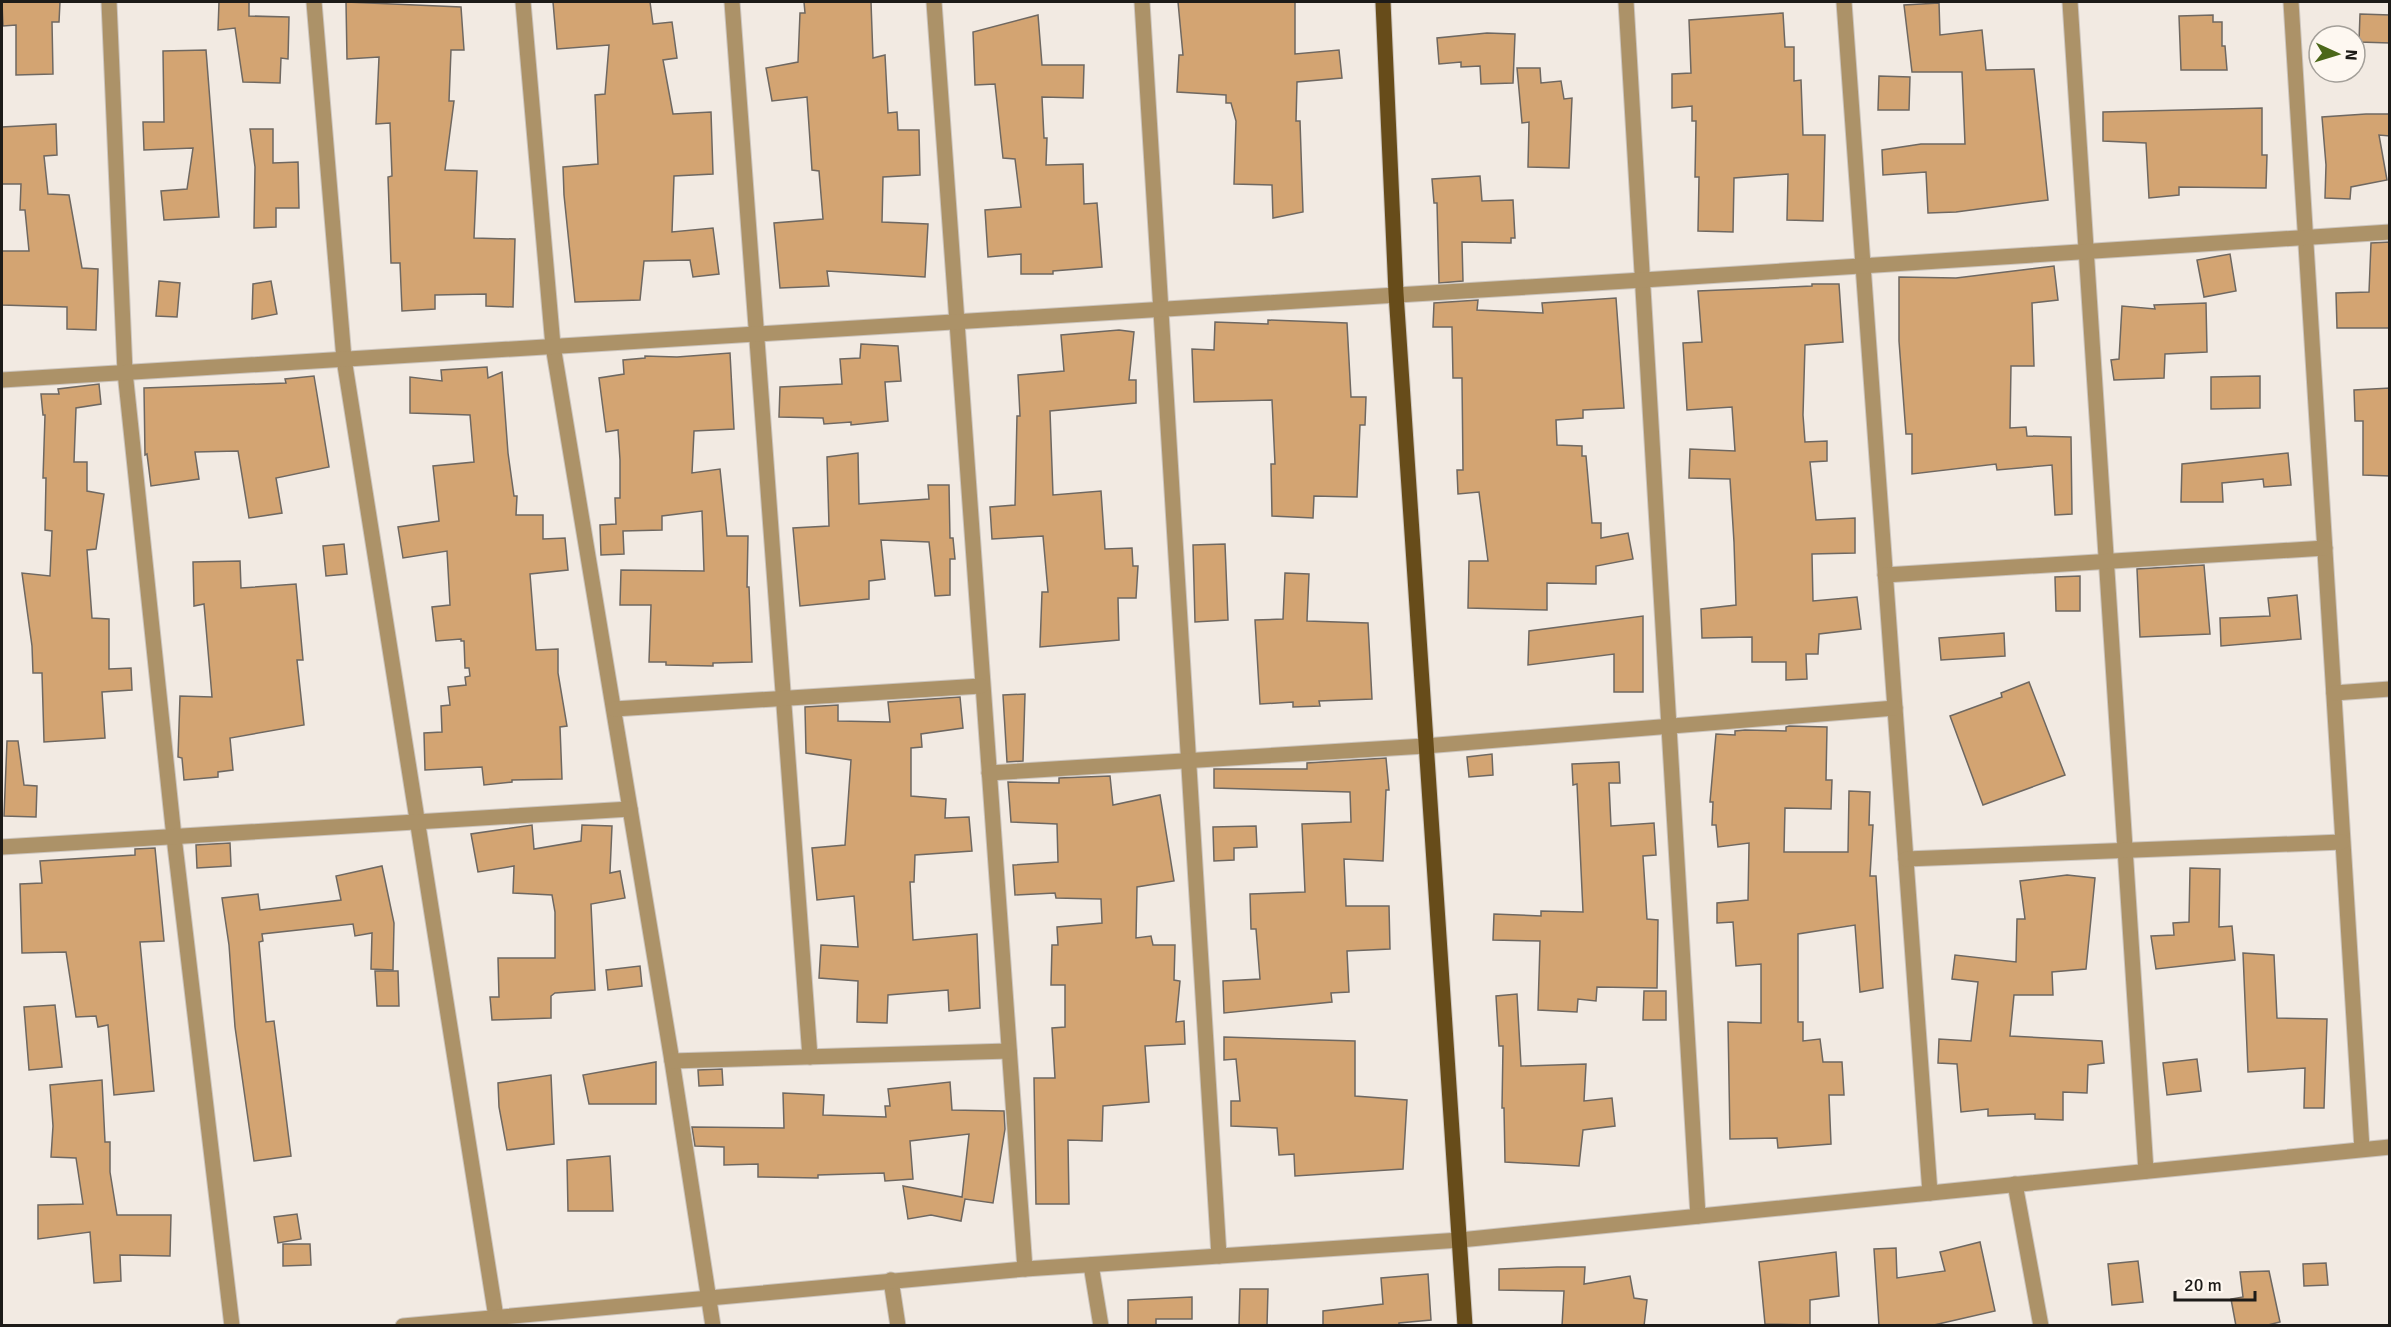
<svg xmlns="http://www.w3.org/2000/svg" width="2391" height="1327" font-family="Signika,sans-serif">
  <rect width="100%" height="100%" fill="#f2eae2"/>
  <!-- building -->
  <g fill="#d3a472" stroke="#6f6861" stroke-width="1.5">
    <path d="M2,2H60L59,22H52L53,74L16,75V25L3,26Z"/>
    <path d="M219,2H249V16L289,17L288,59L281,58L280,83L243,82L235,28L218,30Z"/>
    <path d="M346,2L461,7L464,50H451L449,101H454L445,170L477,171L474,238L515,239L513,307L486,306V294L435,295V309L402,311L400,263H391L388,177L392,176L390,123L376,124L379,57L347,59Z"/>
    <path d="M553,2H650L653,24L672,22L677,58L663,60L673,114L711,112L713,174L674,176L672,232L713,228L719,274L693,277L690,260L644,261L640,300L575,302L564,195L563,167L598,164L595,95L605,94L609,45L557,49Z"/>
    <path d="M804,2H871L873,58L885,55L888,113L897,112L898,130H919L920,175L883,177L882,222L928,224L925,277L827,271L829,286L780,288L774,223L823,219L819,171L812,170L807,97L772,101L766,68L798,62L800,13H805Z"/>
    <path d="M1178,2H1295V54L1339,50L1342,78L1297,82L1296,121H1300L1303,212L1273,218L1272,185L1234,184L1236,121L1231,103H1226V95L1177,92L1179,55H1183Z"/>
    <path d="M1939,3L1940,35L1982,30L1986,70L2034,69L2048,200L1956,212L1928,213L1926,172L1883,175L1882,150L1921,144H1965L1962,72H1912L1904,5Z"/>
    <path d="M1783,13L1785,47H1794V81L1801,80L1803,135H1825L1823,221L1787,220L1788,174L1734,178L1733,232L1698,231L1699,177H1695L1696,121H1692V106L1672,108V74L1691,73L1689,20Z"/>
    <path d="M2360,14L2390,15V43L2359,42Z"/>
    <path d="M1038,15L1042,65H1084L1083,98L1042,97L1044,138H1047L1046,165L1083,164L1084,204L1097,203L1102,267L1053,271V274H1021V254L988,257L985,210L1021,207L1015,159L1003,158L995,84L975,85L973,32Z"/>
    <path d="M2213,15V22H2222V46H2225L2227,70H2181L2179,16Z"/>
    <path d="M1487,33L1515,34L1513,83L1481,84L1480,66L1461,67V62L1439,64L1437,38Z"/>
    <path d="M206,50L219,217L164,220L161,191L187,189L193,148L144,150L143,122H164L163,51Z"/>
    <path d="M1517,68H1540L1541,83L1561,81L1564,99L1572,98L1569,168L1528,167L1529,122L1522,123Z"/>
    <path d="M1879,76L1910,77L1909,110H1878Z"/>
    <path d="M2262,108V155H2267L2266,188L2179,187V195L2149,198L2146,143L2103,141V112Z"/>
    <path d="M2366,114H2390V136L2379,135L2387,180L2351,187L2350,199L2325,198L2326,165L2322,117Z"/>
    <path d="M56,124L57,155L44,156L48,194L69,195L82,268L98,269L96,330L67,329V307L2,305V251H29L25,210H20L21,184H2V127Z"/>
    <path d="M250,129H273V163L298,162L299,208H276V227L254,228L255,167Z"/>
    <path d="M1480,176L1482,201L1513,200L1515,238H1511V243L1462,242L1463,281L1439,283L1437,203H1434L1432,179Z"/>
    <path d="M2390,242L2389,328H2337L2336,293L2369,292L2371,243Z"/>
    <path d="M2230,254L2236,291L2204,297L2197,260Z"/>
    <path d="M2054,266L2058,300L2032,303L2034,366H2011L2010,428L2026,427L2027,436L2071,437L2072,514L2055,515L2052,465L1997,470L1996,464L1912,474V434H1906L1899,341V277L1956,278Z"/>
    <path d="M159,281L180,283L177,317L156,316Z"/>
    <path d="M271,281L277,314L252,319L253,284Z"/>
    <path d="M1812,284H1839L1843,342L1805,345L1803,415L1805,442L1827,441V461L1810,462L1816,520L1855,518V553L1812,554L1813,601L1857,597L1861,629L1819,634L1818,654H1806L1807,679L1786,680V662H1752V637L1702,638L1701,609L1736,605L1734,542L1730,479L1689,478L1690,449L1735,451L1732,407L1687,410L1683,343L1702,342L1698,291L1812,286Z"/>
    <path d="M1616,298L1624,408L1583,410V418L1556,420L1557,445L1582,446V456H1586L1592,523H1601V538L1628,533L1633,559L1596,566V584L1547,583V610L1468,608L1469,561H1488L1479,492L1458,494L1457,470H1463L1462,378H1453L1452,327H1433L1434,303L1478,300L1477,310L1543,313L1542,303Z"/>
    <path d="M2206,303L2207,352L2165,354L2164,378L2114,380L2111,360L2119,359L2122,306L2155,309L2154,305Z"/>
    <path d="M1268,320L1347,323L1351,397H1366L1365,425H1360L1357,497L1314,496L1313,518L1272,516L1271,464H1275L1272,400L1194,402L1192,349L1214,350L1215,322L1268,324Z"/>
    <path d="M1119,330L1134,332L1129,380H1136V403L1050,411L1053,495L1101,491L1105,549L1132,548L1133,566H1138L1136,598H1118L1119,640L1040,647L1042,592H1048L1043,536L992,539L990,507L1015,505L1017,416H1020L1018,375L1064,371L1061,335Z"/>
    <path d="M861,344L898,346L901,381L885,382L888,421L851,425V422L824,424L823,418L779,417L780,387L842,384L840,359L860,358Z"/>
    <path d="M730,353L734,429L694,431L692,473L720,469L727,536H748L747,587H749L752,662L713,663V666L666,665V662H649L651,605H620L621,570L704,571L702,511L662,516V530L623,531L624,554L601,555L600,525L616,524L615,498H620V460L618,430L606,432L599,378L624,374L623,360L645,358V356L677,357Z"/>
    <path d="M487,367L488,378L502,372L508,453L514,496H517L516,515H543V539L565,538L568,570L530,574L536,650L558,649V673L567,726L560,727L562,779L512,780V782L484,785L482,767L425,770L424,733L442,732L441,706L450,705L448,687L466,685L465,677L470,676L469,668H465L464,641H461V639L436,641L432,607L450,605L447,551L403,558L398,527L439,521L433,466L474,462L470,415L410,413V377L442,381L441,370Z"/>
    <path d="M314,376L329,467L276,478L282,513L249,518L238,451L195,452L199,479L151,486L147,454L145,455L144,388L286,383L285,379Z"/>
    <path d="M2260,376V408L2211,409V377Z"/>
    <path d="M99,384L101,404L76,408L74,462H87V491L104,494L96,549L87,550L92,618L109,619V669L131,668L132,690L102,692L105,738L44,742L42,673H33L32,646L22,573L50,576L52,531L45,530L46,478H43L45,415H43L41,394H59L58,389Z"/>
    <path d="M2390,388V476L2363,475V421H2355L2354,390Z"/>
    <path d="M858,453L859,504L929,499L928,485H949L950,538H953L955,559H950V595L935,596L929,542L881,540L885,579L869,581V599L800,606L793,528L829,526L827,457Z"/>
    <path d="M2288,453L2291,485L2264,487L2263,479L2222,483L2223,502H2181L2182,464Z"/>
    <path d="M344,544L347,574L326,576L323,546Z"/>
    <path d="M1225,544L1228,620L1195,622L1193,545Z"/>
    <path d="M240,561L241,588L296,584L303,660H297L304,725L230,738L233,770L218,772V777L184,780L182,758L178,757L180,696L212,697L204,604L194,606L193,562Z"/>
    <path d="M2204,565L2210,634L2140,637L2137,569Z"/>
    <path d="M1285,573L1309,574L1307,621L1368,623L1372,699L1319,701L1320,706L1293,707V702L1260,704L1255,620L1283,619Z"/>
    <path d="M2080,576V611H2056L2055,577Z"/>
    <path d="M2297,595L2301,639L2221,646L2220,618L2270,616L2268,598Z"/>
    <path d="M1643,616V692H1614V654L1528,665L1529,631Z"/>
    <path d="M2004,633L2005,656L1941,660L1939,638Z"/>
    <path d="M2029,682L2065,775L1983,805L1950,716L2002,697L2001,693Z"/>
    <path d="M1025,694L1023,761L1007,762L1003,695Z"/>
    <path d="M960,697L963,728L921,734L922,747L911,748V796L946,799L945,818L969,817L972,851L915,855L914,882H910L913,940L977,934L980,1008L949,1011L948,990L888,995L887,1023L857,1022L858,981L819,978L821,945L858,947L854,896L817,900L812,848L845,845L851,760L806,753L805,707L838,705V721L890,722L888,702Z"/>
    <path d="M1789,726L1827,727L1826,780H1832L1831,809L1785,808L1784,852H1848L1849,791L1870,792L1869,825H1873L1870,876H1876L1883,988L1860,992L1855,925L1798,934V1022H1803V1041L1820,1039L1823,1062H1842L1844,1095H1829L1831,1144L1778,1148L1777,1138L1730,1139L1728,1022L1761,1023V964L1736,966L1733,922L1717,923V903L1748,900L1749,843L1718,847L1716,825H1712L1713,802H1710L1716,734L1735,735V731L1745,730L1786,731V727Z"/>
    <path d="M7,741H18L24,785L37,786L36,817L4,816Z"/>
    <path d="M1492,754L1493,775L1469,777L1467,757Z"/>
    <path d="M1386,758L1389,790H1386L1383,861L1344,859L1346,906H1389L1390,949L1347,951L1349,992L1331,993L1332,1002L1224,1013L1223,981L1260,979L1256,929H1251L1250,894L1305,892L1302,824L1351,822L1350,792L1214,788V769H1307V763Z"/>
    <path d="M1619,762L1620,783H1609L1611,826L1654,823L1656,855L1643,856L1647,919L1658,920L1657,988L1597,987L1596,1001L1578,999L1577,1012L1538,1010L1540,941L1493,940L1494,914L1541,916V911L1583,912L1577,784L1573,785L1572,764Z"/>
    <path d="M1110,776L1113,805L1160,795L1174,881L1137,887L1136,938L1151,936L1153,945H1175L1174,980L1180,981L1176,1022L1184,1021L1185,1044L1145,1046L1149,1102L1103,1106L1102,1141L1068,1140L1069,1204H1036L1034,1078H1055L1052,1028L1065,1027V985H1051L1052,945H1058L1057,927L1102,923L1101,899L1056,898L1055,893L1015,895L1013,865L1058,862L1057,824L1011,822L1008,782L1059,783V778Z"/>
    <path d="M532,825L534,849L581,841L582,825L612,826L610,873L620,871L625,898L591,904L595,990L555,993L551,996V1018L492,1020L490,997H499L498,958H555V912L552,895L513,893L514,866L478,872L471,834Z"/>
    <path d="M1256,826L1257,847L1234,848V860L1214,861L1213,827Z"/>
    <path d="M230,843L231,866L197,868L196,845Z"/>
    <path d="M155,848L164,941L140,942L154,1091L114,1095L108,1025L98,1027L96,1016L76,1017L66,952L22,953L20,884L42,883L40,861L135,855V849Z"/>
    <path d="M382,866L394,923L393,970L371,969L372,933L355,936L353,924L262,934L263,941L259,942L266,1022L274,1021L291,1156L254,1161L235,1027L229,945L222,898L258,894L260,910L341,900L336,876Z"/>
    <path d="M2190,868L2220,869L2219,927L2232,926L2235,960L2156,969L2151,936L2174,935L2173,923L2189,922Z"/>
    <path d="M2067,875L2095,878L2086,969L2052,972L2053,995H2014L2010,1036L2102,1041L2104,1063L2088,1065L2087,1093L2063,1092V1120L2035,1119V1114L1988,1116V1109L1961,1112L1957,1064L1938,1063L1939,1039L1971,1041L1978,982L1952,979L1955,955L2016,962L2017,919H2025L2020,881Z"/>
    <path d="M2243,953L2274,955L2277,1018L2327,1019L2324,1108H2304L2305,1068L2248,1072Z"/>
    <path d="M640,966L642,986L608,990L606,970Z"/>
    <path d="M375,971H398L399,1006H377Z"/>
    <path d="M1644,991H1666V1020H1643Z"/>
    <path d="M1517,994L1521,1066L1586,1064L1584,1101L1612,1098L1615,1126L1583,1130L1579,1166L1505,1162L1504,1108H1502L1503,1046H1499L1496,996Z"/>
    <path d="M55,1005L62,1067L29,1070L24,1007Z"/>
    <path d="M1224,1037L1355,1041V1096L1407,1100L1403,1169L1295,1176L1294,1154L1279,1155L1277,1128L1231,1126V1101H1240L1236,1059L1224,1060Z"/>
    <path d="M2197,1059L2201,1091L2167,1095L2163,1063Z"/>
    <path d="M656,1062V1104H589L583,1075Z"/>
    <path d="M722,1069L723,1085L699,1086L698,1070Z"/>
    <path d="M551,1075L554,1144L507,1150L499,1107L498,1083Z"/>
    <path d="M102,1080L105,1142H110V1172L117,1215H171L170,1256L120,1255L121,1281L94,1283L90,1232L38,1239V1205L83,1204L76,1158L51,1157L53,1126L50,1085Z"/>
    <path d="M950,1082L952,1110L1004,1111L1005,1129L993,1203L965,1199L961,1221L931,1215L908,1219L903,1186L962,1197L969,1134L910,1141L913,1179L885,1181L884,1173L818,1175V1178L758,1177V1164L724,1165V1147L695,1146L692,1127L784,1128L783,1093L824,1095L823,1115L886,1117L885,1106H890L888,1089Z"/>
    <path d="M610,1156L613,1211H568L567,1160Z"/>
    <path d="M297,1214L301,1239L278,1243L274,1217Z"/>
    <path d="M1980,1242L1995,1311L1934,1325L1879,1326L1874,1249L1896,1248L1897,1278L1945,1271L1940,1252Z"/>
    <path d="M283,1244H310L311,1265L283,1266Z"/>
    <path d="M1836,1252L1839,1296L1810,1300V1325L1765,1324L1759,1262Z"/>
    <path d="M2138,1261L2143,1302L2112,1305L2108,1264Z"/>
    <path d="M2326,1263L2328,1285L2304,1286L2303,1264Z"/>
    <path d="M1557,1267H1585L1584,1284L1630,1276L1634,1298L1647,1300L1644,1326H1562L1564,1291L1499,1290V1269Z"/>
    <path d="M2269,1271L2280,1322L2264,1326H2236L2231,1299L2243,1297L2240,1272Z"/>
    <path d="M1428,1274L1431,1320L1399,1323V1326H1323V1311L1383,1304L1381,1278Z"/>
    <path d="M1240,1289H1268L1267,1326H1239Z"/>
    <path d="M1192,1297V1319H1156V1326H1128V1300Z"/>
  </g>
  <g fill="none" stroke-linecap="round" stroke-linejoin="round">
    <!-- minor casing -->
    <g stroke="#ccc5be" stroke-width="17">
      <g id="minor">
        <path d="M109,2L125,372L174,837L232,1326"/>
        <path d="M314,2L344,359L496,1317"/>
        <path d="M523,2L553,346L672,1061L713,1326"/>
        <path d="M732,2L810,1057"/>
        <path d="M934,2L1025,1269"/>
        <path d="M1142,2L1219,1256"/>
        <path d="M1626,2L1698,1216"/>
        <path d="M1844,2L1930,1193"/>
        <path d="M2070,2L2146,1171"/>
        <path d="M2291,2L2362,1149"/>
        <path d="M2,380L1643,280L2390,232"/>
        <path d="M1885,575L2325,548"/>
        <path d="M2334,693L2390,689"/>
        <path d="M614,709L981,686"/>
        <path d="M989,773L1425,746L1895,708"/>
        <path d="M2,847L630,809"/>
        <path d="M1906,859L2342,842"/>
        <path d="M672,1061L1009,1051"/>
        <path d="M2015,1184L2041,1326"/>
        <path d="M1460,1240L2390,1147"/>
        <path d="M1091,1265L1101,1326"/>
        <path d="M891,1280L898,1326"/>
      </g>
    </g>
    <!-- tertiary casing -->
    <g stroke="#ccc5be" stroke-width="17">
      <path id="tertiary" d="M403,1326L1025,1269L1460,1240"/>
    </g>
    <!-- primary casing -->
    <g stroke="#ccc5be" stroke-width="17">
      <path id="primary" d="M1383,2L1396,293L1465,1326"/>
    </g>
    <!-- minor -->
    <use href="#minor" stroke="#ac9268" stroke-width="15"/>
    <!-- tertiary -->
    <use href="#tertiary" stroke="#ac9268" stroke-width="15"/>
    <!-- primary -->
    <use href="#primary" stroke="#674c1a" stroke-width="15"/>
  </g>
  <!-- border -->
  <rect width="2391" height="1327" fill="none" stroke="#1d1b18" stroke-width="6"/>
  <!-- north arrow -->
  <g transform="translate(2337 54) rotate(94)"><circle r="28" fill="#fef8f1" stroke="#a4a09a" stroke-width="1.5"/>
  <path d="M0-4.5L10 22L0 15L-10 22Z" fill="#4b6719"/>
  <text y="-9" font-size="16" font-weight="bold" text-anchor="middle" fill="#1d1b18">N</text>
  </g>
  <!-- scale -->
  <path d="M2175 1291v9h80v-9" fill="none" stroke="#1d1b18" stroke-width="3"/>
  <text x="2184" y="1291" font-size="18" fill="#1d1b18" stroke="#fef8f1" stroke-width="4.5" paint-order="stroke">20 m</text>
</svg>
